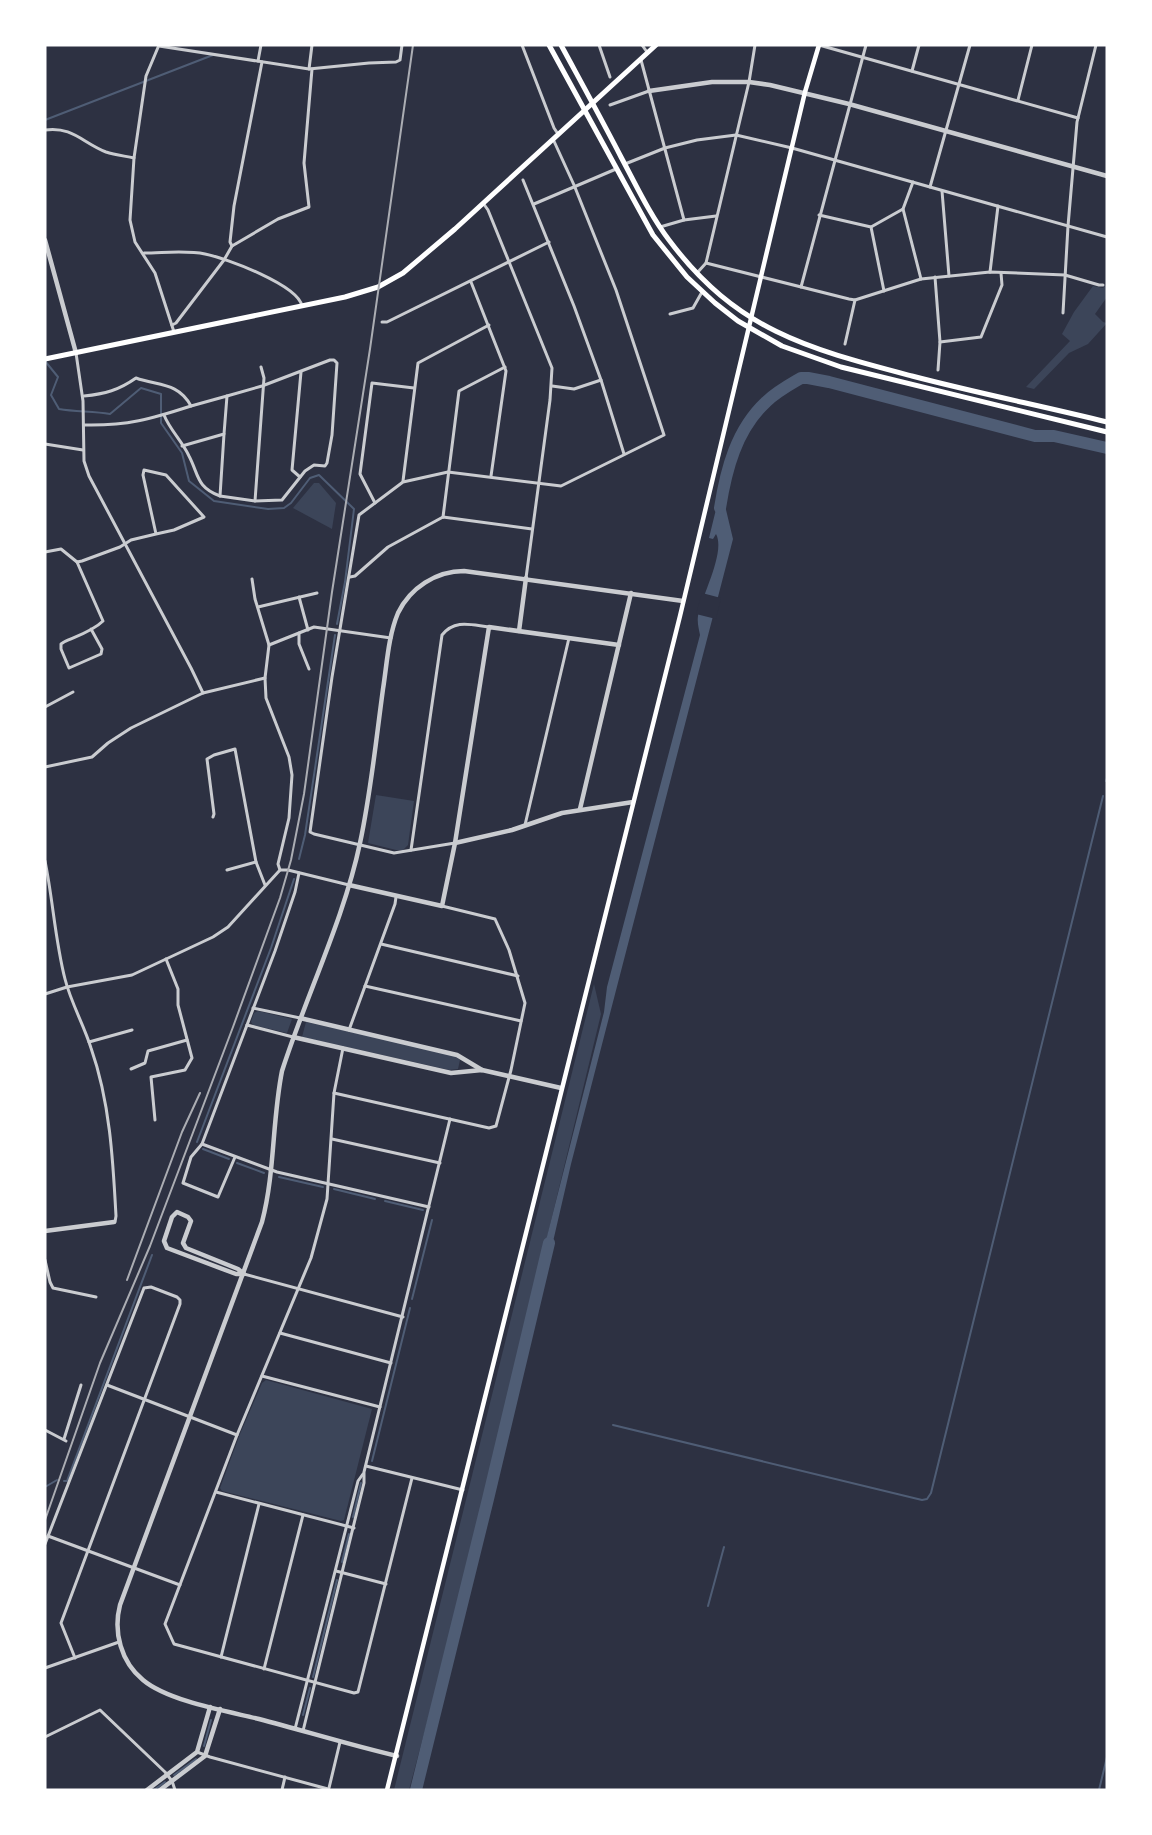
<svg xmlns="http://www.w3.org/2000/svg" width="1152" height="1835" font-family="Rubik,sans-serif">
  <rect width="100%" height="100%" fill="#2d3142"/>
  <!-- green -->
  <g fill="#3c4559">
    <path d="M1107,284V297L1095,314L1103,322L1107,323L1088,344L1069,353L1034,389L1026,387L1070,341L1062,334L1074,312L1093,286L1103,288Z"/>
    <path d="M314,483H319L336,503L332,529L293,508Z"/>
    <path d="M376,795L414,801L408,845L403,850H396L368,843Z"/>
    <path d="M594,984L601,1014L459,1602L409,1790H394Z"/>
    <path d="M258,1011L292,1019L287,1033L253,1025L251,1022L254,1013Z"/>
    <path d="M306,1022L454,1055L460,1060L458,1069L449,1070L302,1037Z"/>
    <path d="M266,1380L372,1409L344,1520L341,1521L222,1491L220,1488L240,1434L262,1383Z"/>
  </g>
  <!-- water -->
  <path fill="#4f5d75" d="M722,493L733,539L571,1164L549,1259L542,1256L604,1012L607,987L700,635C699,629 697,623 698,616C701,597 726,552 716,534L713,539L709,538L719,497Z"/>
  <!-- pier -->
  <path fill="#2d3142" d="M702,593L721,598L716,619L696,614Z"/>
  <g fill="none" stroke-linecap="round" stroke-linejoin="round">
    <!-- stream -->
    <g stroke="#4f5d75" stroke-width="2">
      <path d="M45,120L213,55"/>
      <path d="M45,361L58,377L51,395L59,409C76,412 93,411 110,414L141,388L161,394V423L182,453L189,481L214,501L268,509L284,508L291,503L310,478L319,475L354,509L345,582L337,624"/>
      <path d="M1106,781L1107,778"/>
      <path d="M299,859L305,835L335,635"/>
      <path d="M197,1142L271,948L294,879"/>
      <path d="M203,1149L229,1159"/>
      <path d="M237,1163L264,1173"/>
      <path d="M279,1177L323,1187"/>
      <path d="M334,1189L375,1199"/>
      <path d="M385,1201L423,1210"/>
      <path d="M412,1299L432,1220"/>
      <path d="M613,1425L922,1500L927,1499L931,1493L1103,796"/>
      <path d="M372,1461L410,1308"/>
      <path d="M64,1481H67L152,1255"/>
      <path d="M45,1487L57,1480"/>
      <path d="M353,1517L361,1483"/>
      <path d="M342,1562L349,1534"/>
      <path d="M708,1606L724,1547"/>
      <path d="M313,1677L337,1580"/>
      <path d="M303,1715L310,1688"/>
      <path d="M204,1746L211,1720"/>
      <path d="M174,1775L196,1759"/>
      <path d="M154,1790L165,1782"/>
      <path d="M1099,1790L1107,1757"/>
    </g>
    <!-- river -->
    <g stroke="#4f5d75" stroke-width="12">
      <path d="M720,508C726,470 736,430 766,402C776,392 789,385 801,378H808L829,382L1035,436H1054L1107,448"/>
      <path d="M416,1790L488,1499L549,1243"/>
    </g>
    <!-- minor -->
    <g stroke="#caccd0" stroke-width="3">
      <path d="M159,45L146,76L134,158L130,220L135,242L155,273L174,332"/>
      <path d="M522,45L554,128L558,134"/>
      <path d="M599,45L610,77"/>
      <path d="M642,45L647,52"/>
      <path d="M819,45L1078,118"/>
      <path d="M159,46L309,69L369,63L396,62L400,60L402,45"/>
      <path d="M641,60L684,220"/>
      <path d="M258,61L261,45"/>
      <path d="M309,69L312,45"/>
      <path d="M912,71L919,45"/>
      <path d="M1018,100L1032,45"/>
      <path d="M610,105L649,91"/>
      <path d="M45,130C72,126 83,143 106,152C115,155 125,156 134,158"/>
      <path d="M625,164L665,148L697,140L736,135L792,148L1107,237"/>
      <path d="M523,180L574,306L601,380L624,454"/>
      <path d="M930,187L970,45"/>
      <path d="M942,191L949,276"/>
      <path d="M483,203L488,210L552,368L550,400L526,578"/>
      <path d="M534,204L616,169"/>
      <path d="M903,209L921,279"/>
      <path d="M819,215L871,227L884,291"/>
      <path d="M660,227L684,220L716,216"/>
      <path d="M871,227L903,209L913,182"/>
      <path d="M232,246L230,242L234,206L262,62"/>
      <path d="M144,253C163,253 186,250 205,254C226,258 298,285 302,306"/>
      <path d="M706,263L849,299L855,300L921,279L990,272L1065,275L1099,285H1103"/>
      <path d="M990,272L998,206"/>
      <path d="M697,273L706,263L749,82L755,45"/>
      <path d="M935,277L940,342L938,370"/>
      <path d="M471,282L506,371L491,476"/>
      <path d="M801,287L866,45"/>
      <path d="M1063,313L1068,226L1077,122L1096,45"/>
      <path d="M670,314L693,308L702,292"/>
      <path d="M382,322H387L549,242"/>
      <path d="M172,325L176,323L224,260L232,246L278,219L309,207L304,163L312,69"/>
      <path d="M940,342L981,337L1002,285L1001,273"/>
      <path d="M845,344L855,300"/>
      <path d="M76,353L83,401L84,461L89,476L191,668L203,693"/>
      <path d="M552,386L574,389L601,380"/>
      <path d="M84,396C105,394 119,390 136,378C158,386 178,382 191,406L227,396L224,434L182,446"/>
      <path d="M164,415C170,430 182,441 189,456C199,475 196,487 220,496"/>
      <path d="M84,425C127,426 151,419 191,406"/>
      <path d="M224,434L220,496L255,501L282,500L305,471L314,465L325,466L327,463L332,435L337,363L334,360H330L262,386L227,396"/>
      <path d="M45,444L83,450"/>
      <path d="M300,477L292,470L301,372"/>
      <path d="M403,481L418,363L489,325"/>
      <path d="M255,501L264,378L261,367"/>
      <path d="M375,503L360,474L372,383L414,388"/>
      <path d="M443,517L459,391L505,367"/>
      <path d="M45,552L61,549L77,562L82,561L120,547L131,540L156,534L143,475L144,470L166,475L204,517L174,530L156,534"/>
      <path d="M77,562L103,621C93,631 77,636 64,642L61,644V649L69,668L101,654L102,649L91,629"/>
      <path d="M350,577L355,576L388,547L443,517L532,529"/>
      <path d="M252,579L255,599L269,645L265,678L266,698L289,757L292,775L289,818L278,864L280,870"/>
      <path d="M299,597L308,630"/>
      <path d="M258,607L317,593"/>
      <path d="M299,633V644L309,669"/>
      <path d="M269,645L314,627L391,638"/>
      <path d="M45,707L73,692"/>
      <path d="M45,767L92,757L108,743L131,728L203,693L265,678"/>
      <path d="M213,817L214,814L207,759L214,755L235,749L256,862L265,885"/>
      <path d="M525,825L569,638"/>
      <path d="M455,843L394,853L314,834L310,832L332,677L359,515L403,482L448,472L561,486L664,435L616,290L574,185L553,139"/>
      <path d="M411,850L442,635C455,619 471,625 489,627"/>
      <path d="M45,861C53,900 55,940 65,979C71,1003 84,1025 91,1048C110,1102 113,1160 116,1216L115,1222"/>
      <path d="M227,870L256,862"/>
      <path d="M381,944L518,976"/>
      <path d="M365,986L521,1021"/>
      <path d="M45,994L67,987L132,975L213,937L228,927L280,870H288L349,885"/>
      <path d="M253,1008L300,1018"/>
      <path d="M247,1025L293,1037"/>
      <path d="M349,1030L395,904L396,897"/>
      <path d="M89,1042L132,1030"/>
      <path d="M343,1048L334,1093L327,1199L311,1258L237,1435L165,1624L174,1644L354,1693L358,1692L412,1478"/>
      <path d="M131,1069L145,1063L148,1051L187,1040"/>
      <path d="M334,1093L489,1128L496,1126L511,1070L525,1003L509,950L495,919L442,906"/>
      <path d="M155,1120L151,1077L185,1070L192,1058L178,1005V989L166,959"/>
      <path d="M332,1139L440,1163"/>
      <path d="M202,1144L277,1172L429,1207"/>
      <path d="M235,1157L218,1197L183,1183L191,1157L202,1144L275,951L295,892L299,873"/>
      <path d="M45,1260L50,1282L53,1288L96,1297"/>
      <path d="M244,1274L403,1317"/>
      <path d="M280,1333L391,1363"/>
      <path d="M262,1376L380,1407"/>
      <path d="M107,1385L237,1435"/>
      <path d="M45,1430L66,1441"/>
      <path d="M64,1439L81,1385"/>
      <path d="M366,1466L463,1490"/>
      <path d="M216,1492L354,1528"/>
      <path d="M48,1536L180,1585"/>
      <path d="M45,1544L144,1288L151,1287L177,1297L180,1300V1304L61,1623L75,1658"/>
      <path d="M336,1571L386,1584"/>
      <path d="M221,1657L259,1504"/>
      <path d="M45,1668L119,1642"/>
      <path d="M264,1669L303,1515"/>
      <path d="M295,1729L358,1481L363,1474"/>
      <path d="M303,1731L364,1483V1472L450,1119"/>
      <path d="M45,1737L100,1710L165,1772L172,1781L175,1790"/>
      <path d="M197,1752L210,1757L328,1789"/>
      <path d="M329,1788L340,1742"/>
      <path d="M282,1790L285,1777"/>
    </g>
    <!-- tertiary -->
    <g stroke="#caccd0" stroke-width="4.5">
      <path d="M649,91L712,82H749L770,85L849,104L1107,176"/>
      <path d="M45,240L76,353"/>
      <path d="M519,631L526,578"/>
      <path d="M580,809L631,593"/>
      <path d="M455,843L512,830L562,813L633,802"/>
      <path d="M349,885L442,906L455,843L489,627L619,645"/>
      <path d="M300,1018L457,1055L482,1070"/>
      <path d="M293,1037L451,1073L482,1070L561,1088"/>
      <path d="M177,1212L188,1217L191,1221L183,1243L186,1248L238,1269L244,1274H236L167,1248L164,1241L172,1217Z"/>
      <path d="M45,1231L114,1222"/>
      <path d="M397,1756C350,1745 305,1731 259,1719C226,1711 168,1701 143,1680C121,1662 113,1632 120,1605L262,1222C275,1173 272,1121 282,1071C306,996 344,919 360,843C371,792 376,740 383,689C387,664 388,637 398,613C410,588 436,571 464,571L683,601"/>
      <path d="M147,1790L197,1752L210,1707"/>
      <path d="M160,1790L205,1756L220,1709"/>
    </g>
    <!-- secondary -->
    <path stroke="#fff" stroke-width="4.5" d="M387,1790L680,616L805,92L819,45"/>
    <!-- primary -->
    <path stroke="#fff" stroke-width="5" d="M45,359L345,297L378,287L403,273L455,229L656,45"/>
    <!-- trunk -->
    <g stroke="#fff" stroke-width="5">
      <path d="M549,45L653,235L687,277L715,303L738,321L782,346L841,367L1107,432"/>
      <path d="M561,45C581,82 602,120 621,157C636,185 650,215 669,240C737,331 809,349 912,376C977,393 1042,406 1107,422"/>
    </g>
    <!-- rail -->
    <g stroke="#abadb3" stroke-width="2">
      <path d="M127,1280L182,1132L200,1093"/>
      <path d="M45,1520L100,1363L150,1246L233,1027L280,898L291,860L304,794L332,592L370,349L413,45"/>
    </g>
  </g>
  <!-- border -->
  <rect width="1152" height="1835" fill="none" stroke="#ffffff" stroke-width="93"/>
</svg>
